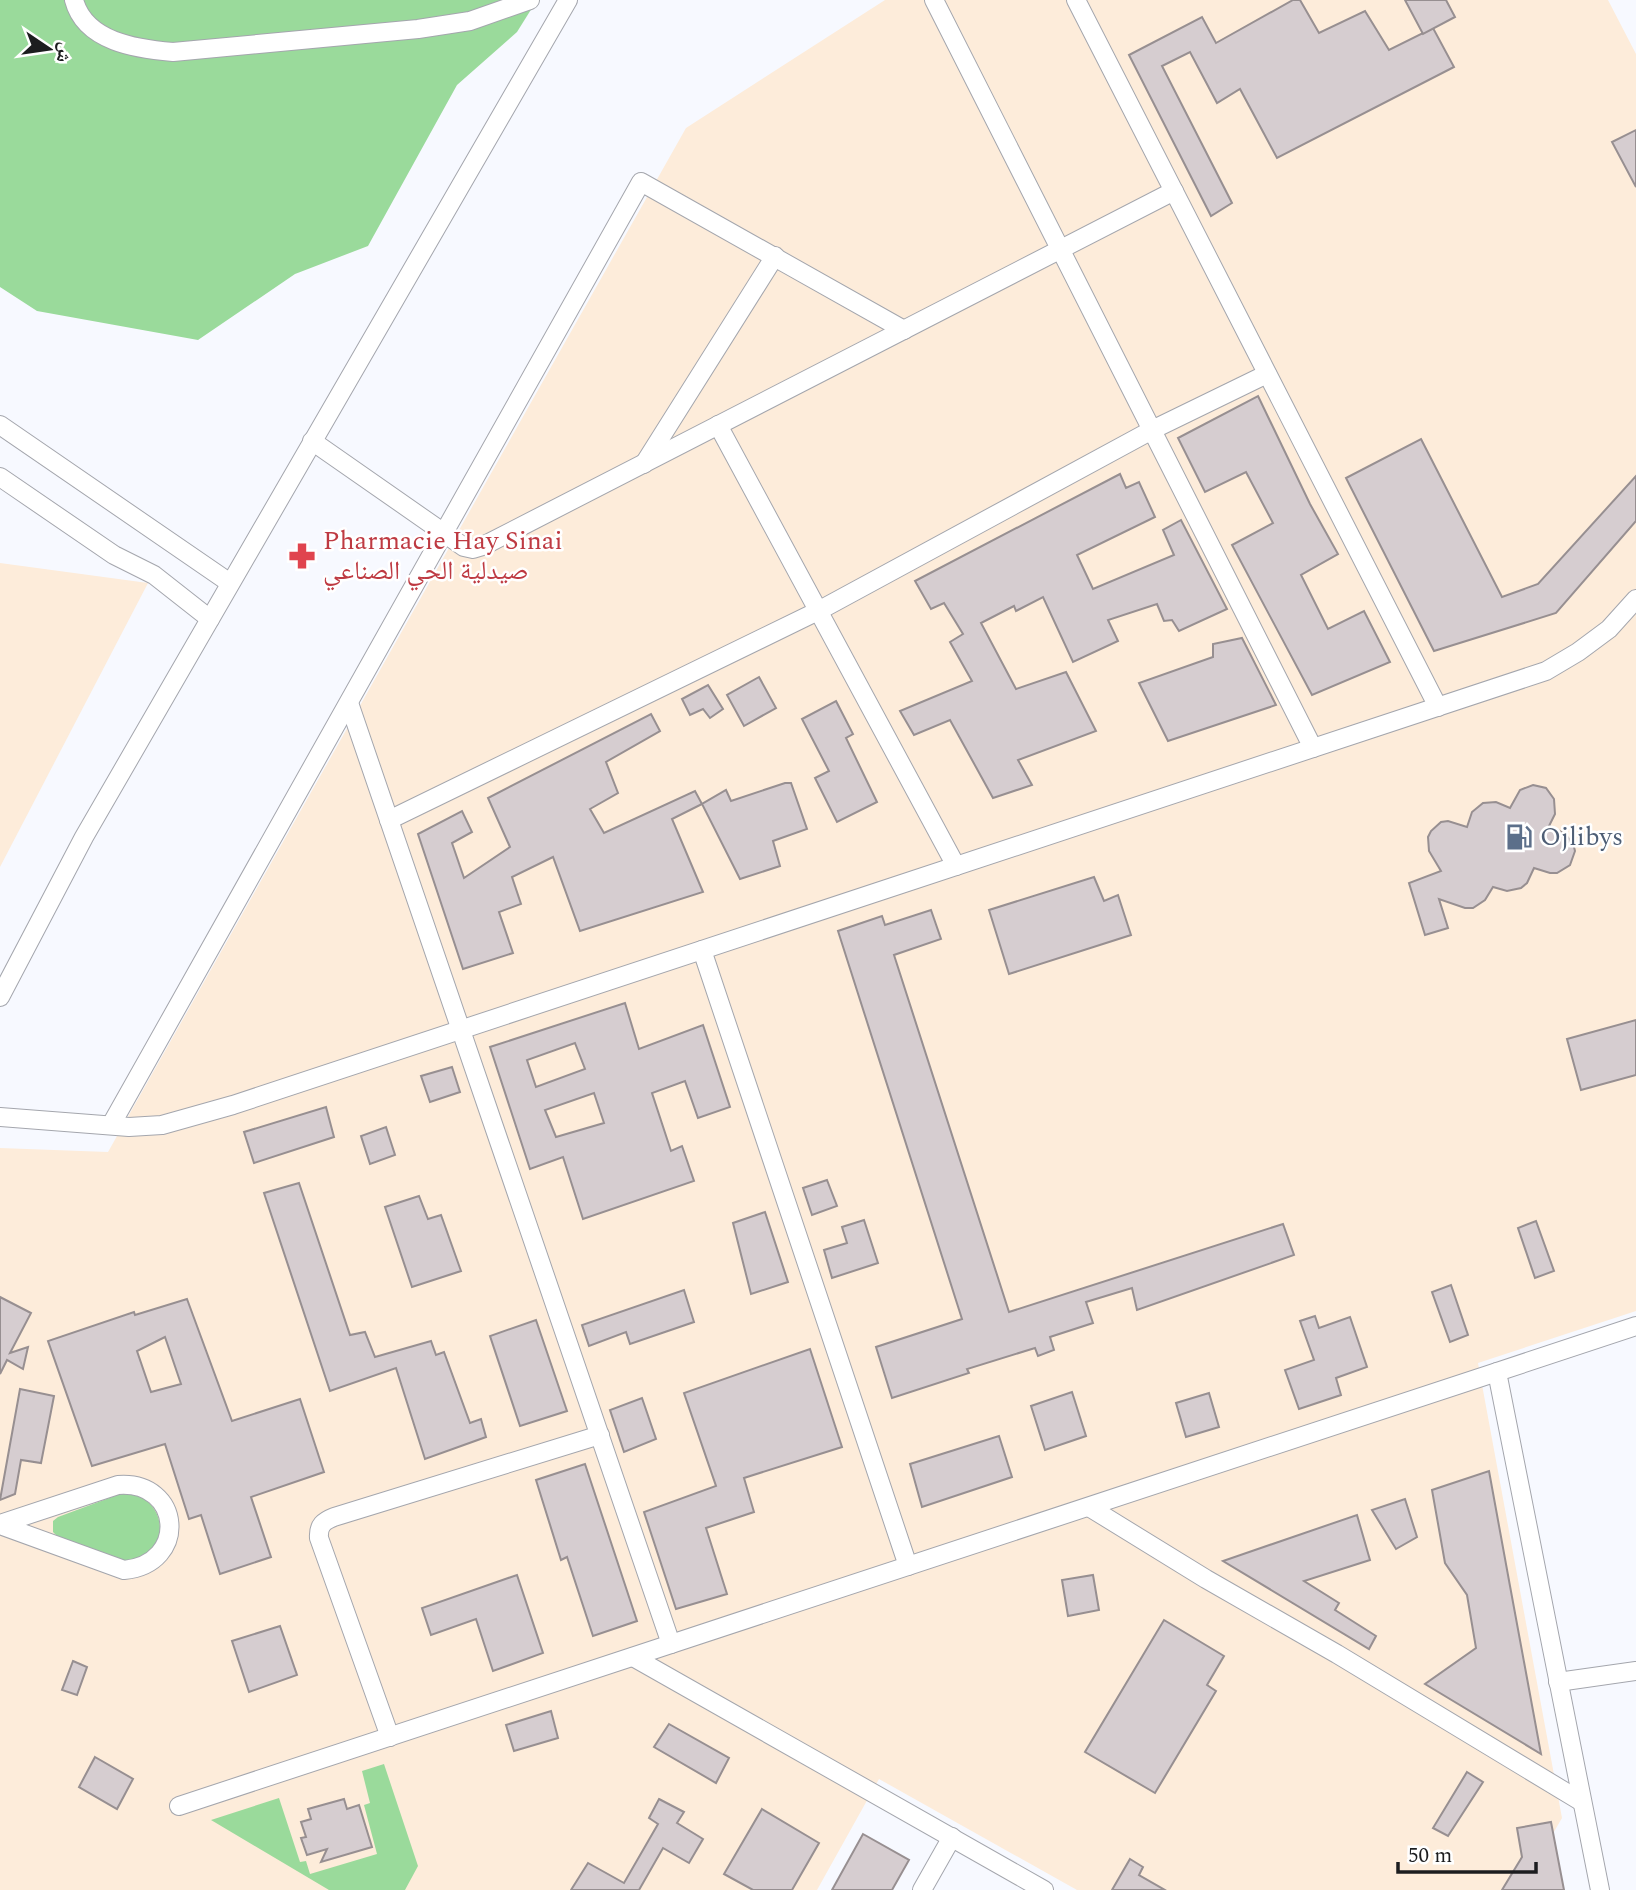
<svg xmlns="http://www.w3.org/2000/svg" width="1636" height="1890" font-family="Spectral,'Noto Naskh Arabic',serif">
  <rect width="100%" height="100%" fill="#f7f9ff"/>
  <!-- industrial -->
  <g fill="#fdecda">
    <path d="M885,0H1608L1636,54V1311L1478,1363L1562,1818L1520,1890H1077L879,1779L817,1890H0V1148L108,1152L686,128Z"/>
    <path d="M0,563L148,583L0,867Z"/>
  </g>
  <!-- green -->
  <g fill="#9ada9b">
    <path d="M0,0H537L517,32L457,85L368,246L295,274L198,340L37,311L0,287Z"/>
    <path d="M132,1493C175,1507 165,1563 125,1560C105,1559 77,1544 58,1537L53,1532V1521L58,1517L120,1494Z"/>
    <path d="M384,1764L418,1866L405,1890H329L211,1820L279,1798L300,1862L306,1861L310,1874L377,1854L364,1805L370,1803L362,1771Z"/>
  </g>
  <!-- building -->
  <g fill="#d6cdd0" stroke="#978f91" stroke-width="2" fill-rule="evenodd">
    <path d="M1293,0H1300L1319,33L1365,11L1389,50L1433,28L1454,67L1277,158L1240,89L1217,103L1190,52L1162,66L1232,203L1211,216L1129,55L1202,17L1216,43Z"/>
    <path d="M1405,0H1446L1455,17L1423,34Z"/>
    <path d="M1636,130V187L1612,142Z"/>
    <path d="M1258,396L1310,504L1338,554L1301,575L1328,629L1364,611L1390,662L1312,695L1232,545L1273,523L1246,472L1205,492L1178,438Z"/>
    <path d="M1421,439L1502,597L1538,584L1636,476V521L1556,613L1434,651L1346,478Z"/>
    <path d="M1120,474L1126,488L1139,482L1155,517L1077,555L1093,589L1174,555L1163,530L1181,520L1227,609L1179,631L1172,620L1164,621L1157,604L1108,620L1118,641L1073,662L1043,597L1016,611L1014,606L981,623L1016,689L1066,672L1096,731L1018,760L1032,785L993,798L950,720L914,735L900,711L972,681L950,642L963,634L944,603L931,609L915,581Z"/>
    <path d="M1242,638L1276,705L1168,741L1139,683L1213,657V644Z"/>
    <path d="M759,677L776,708L744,726L727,695Z"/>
    <path d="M708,685L723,709L710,718L703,709L690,715L682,699Z"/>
    <path d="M836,701L853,734L846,738L877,802L837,822L815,778L829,771L802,719Z"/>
    <path d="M651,714L660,731L606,762L618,793L590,809L604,833L695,791L702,804L672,819L703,892L580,931L553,857L512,877L521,904L499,912L513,953L463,969L418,834L462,811L472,832L452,843L464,878L510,847L488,798Z"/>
    <path d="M785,783H791L807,829L773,841L780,866L740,879L702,804L726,790L731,801Z"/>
    <path d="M1533,785L1546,788L1554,799L1555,814L1549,826L1564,833L1573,843L1575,851L1570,865L1557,873H1550L1534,868L1527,883L1521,888L1507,891L1493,887L1485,900L1473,908H1465L1439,899L1448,928L1425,935L1409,883L1441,871L1429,851L1428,837L1431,831L1441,822L1448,821L1467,827L1472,812L1483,803L1496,802L1510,808L1520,790Z"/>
    <path d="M1094,877L1104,901L1118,895L1131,935L1009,974L989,910Z"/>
    <path d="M931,910L941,939L894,955L1009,1312L1283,1224L1294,1255L1137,1310L1132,1288L1086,1302L1093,1323L1050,1337L1054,1350L1038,1356L1035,1348L967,1369L969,1373L892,1398L876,1347L962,1319L838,931L882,916L885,925Z"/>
    <path d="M625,1003L639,1049L703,1025L730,1107L698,1118L685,1081L652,1093L671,1151L682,1146L694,1181L583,1219L563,1157L530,1169L490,1047ZM575,1043L585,1069L536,1087L527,1060ZM594,1093L604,1123L556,1137L545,1110Z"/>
    <path d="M1636,1020V1075L1581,1090L1567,1039Z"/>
    <path d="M452,1067L460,1092L430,1102L421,1076Z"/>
    <path d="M326,1107L334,1137L254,1163L244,1132Z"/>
    <path d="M386,1127L395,1155L370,1164L361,1136Z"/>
    <path d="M827,1180L837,1206L812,1215L803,1188Z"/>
    <path d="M299,1183L350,1335L365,1332L375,1357L431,1341L436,1355L444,1352L470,1423L481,1419L486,1437L425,1459L396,1368L330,1391L264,1193Z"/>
    <path d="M419,1196L428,1219L441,1215L461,1271L412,1287L385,1207Z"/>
    <path d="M765,1212L788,1282L751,1294L733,1223Z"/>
    <path d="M864,1220L878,1263L832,1278L824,1250L847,1243L842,1227Z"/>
    <path d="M1536,1221L1554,1271L1535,1278L1518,1228Z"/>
    <path d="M1451,1285L1468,1335L1450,1342L1432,1292Z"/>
    <path d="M684,1290L694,1322L630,1344L626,1332L589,1346L582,1325Z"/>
    <path d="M0,1297L31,1313L10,1353L28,1347L23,1369L7,1360L0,1374Z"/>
    <path d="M187,1299L232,1421L300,1399L324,1472L251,1497L271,1557L220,1574L201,1515L189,1519L165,1444L92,1466L48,1341L134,1312L135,1315ZM165,1337L181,1384L151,1392L137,1351Z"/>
    <path d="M1315,1316L1319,1328L1350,1317L1367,1367L1336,1378L1341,1395L1299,1409L1285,1370L1314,1360L1300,1321Z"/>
    <path d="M536,1320L567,1411L520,1426L490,1336Z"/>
    <path d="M810,1349L842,1447L744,1478L754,1512L706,1528L727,1594L676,1609L644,1512L716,1486L684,1393Z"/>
    <path d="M20,1389L54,1396L41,1463L21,1460L15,1494L0,1500Z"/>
    <path d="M1072,1392L1086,1436L1045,1450L1031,1406Z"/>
    <path d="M1209,1393L1219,1427L1186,1437L1176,1403Z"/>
    <path d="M642,1398L656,1439L624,1452L610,1410Z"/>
    <path d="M999,1436L1012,1477L922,1507L910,1464Z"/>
    <path d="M585,1464L637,1621L593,1636L567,1557L561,1560L536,1480Z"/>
    <path d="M1489,1471L1510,1586L1541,1754L1425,1684L1476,1648L1467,1595L1445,1563L1432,1490Z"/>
    <path d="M1405,1499L1417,1537L1396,1549L1372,1510Z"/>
    <path d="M1357,1515L1370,1560L1304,1581L1339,1603L1335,1610L1376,1636L1369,1649L1223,1561Z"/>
    <path d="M517,1575L543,1653L493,1671L476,1619L431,1635L422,1608Z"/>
    <path d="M1093,1575L1099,1610L1068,1616L1062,1580Z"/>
    <path d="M1164,1620L1224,1656L1207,1685L1216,1691L1155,1793L1085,1752Z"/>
    <path d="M280,1626L297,1675L249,1692L232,1641Z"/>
    <path d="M73,1661L87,1667L77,1695L62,1690Z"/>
    <path d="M551,1711L558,1738L514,1751L506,1725Z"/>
    <path d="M669,1724L729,1758L716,1783L654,1747Z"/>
    <path d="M95,1757L133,1779L117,1809L79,1787Z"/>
    <path d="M1467,1772L1483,1782L1448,1836L1433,1828Z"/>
    <path d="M344,1799L347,1809L359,1805L372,1847L321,1862L327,1849L307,1855L301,1838L306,1837L301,1822L311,1819L308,1809Z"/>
    <path d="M659,1799L684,1812L677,1823L703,1839L689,1863L663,1848L639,1890H571L588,1863L624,1883L658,1824L649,1818Z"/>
    <path d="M762,1809L819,1843L792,1890H753L724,1874Z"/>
    <path d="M1551,1822L1564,1890H1502L1522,1857L1517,1828Z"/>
    <path d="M863,1834L909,1860L892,1890H832Z"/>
    <path d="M1130,1859L1143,1867L1139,1875L1165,1890H1112Z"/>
  </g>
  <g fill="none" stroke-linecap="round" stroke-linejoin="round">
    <!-- minor casing -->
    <g stroke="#a4a6ad" stroke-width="20">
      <g id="minor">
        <path d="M74,0C85,42 137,49 173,52L418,29L470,21L530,0"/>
        <path d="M934,0L1313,748"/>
        <path d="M1076,0L1438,707"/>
        <path d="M0,425L230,583"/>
        <path d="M718,425L956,866"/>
        <path d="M312,441L464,547L473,549L483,546L1174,191"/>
        <path d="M644,464L775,256"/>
        <path d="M0,477L114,555L154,575L210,619"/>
        <path d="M349,703L671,1644"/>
        <path d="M389,820L820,610L1152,430L1267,374"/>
        <path d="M702,950L908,1566"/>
        <path d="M0,997L84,837L568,0"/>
        <path d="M0,1117L129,1127L162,1125L233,1105L1546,671L1578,652L1609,629L1636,599"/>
        <path d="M111,1125L641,182L904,330"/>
        <path d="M1089,1507L1206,1579L1337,1654L1582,1802"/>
        <path d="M0,1524L118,1485C182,1480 189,1564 124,1570L0,1525"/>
        <path d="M633,1657L1044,1890"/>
        <path d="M1558,1682L1636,1671"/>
        <path d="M390,1737L319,1538C318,1525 324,1521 334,1517L600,1435"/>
        <path d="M179,1806L1497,1372"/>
        <path d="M922,1890L952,1837"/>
        <path d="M1600,1890L1497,1372L1636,1326"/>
      </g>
    </g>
    <!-- minor -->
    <use href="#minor" stroke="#fff" stroke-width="18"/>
  </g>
  <!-- icons -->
  <defs>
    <g id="pharmacy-bare" transform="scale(2.1)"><path d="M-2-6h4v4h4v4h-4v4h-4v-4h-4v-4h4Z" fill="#e0444e" stroke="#fff" stroke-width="2.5" paint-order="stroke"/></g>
    <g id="fuel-bare" transform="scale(2.1)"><path d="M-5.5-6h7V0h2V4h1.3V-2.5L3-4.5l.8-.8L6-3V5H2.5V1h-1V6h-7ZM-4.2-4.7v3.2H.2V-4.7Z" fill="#5c6f8a" stroke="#fff" stroke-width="2.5" paint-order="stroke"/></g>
  </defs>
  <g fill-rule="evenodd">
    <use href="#pharmacy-bare" x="302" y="556"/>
    <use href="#fuel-bare" x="1519" y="837"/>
  </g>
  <g text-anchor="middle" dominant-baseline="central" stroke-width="5" stroke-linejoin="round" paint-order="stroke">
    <!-- health labels -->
    <g font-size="26" fill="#be3a42" stroke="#fff" text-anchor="start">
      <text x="323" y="541">Pharmacie Hay Sinai<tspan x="323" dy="30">صيدلية الحي الصناعي</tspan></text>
    </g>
    <!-- service labels -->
    <g font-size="26" fill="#4e5e75" stroke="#fff" text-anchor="start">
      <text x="1540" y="837">Ojlibys</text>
    </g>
  </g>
  <!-- north arrow -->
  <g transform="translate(49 49) rotate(103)" stroke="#ffffff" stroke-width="5" paint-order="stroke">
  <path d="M0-5L12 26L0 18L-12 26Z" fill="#1c1d1f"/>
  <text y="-10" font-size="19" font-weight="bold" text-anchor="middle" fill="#1c1d1f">ش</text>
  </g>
  <!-- scale -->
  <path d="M1398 1862v10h138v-10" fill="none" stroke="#1c1d1f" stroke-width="3.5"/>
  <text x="1408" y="1862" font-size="21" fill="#1c1d1f" stroke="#ffffff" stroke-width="5" paint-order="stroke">50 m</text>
</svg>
